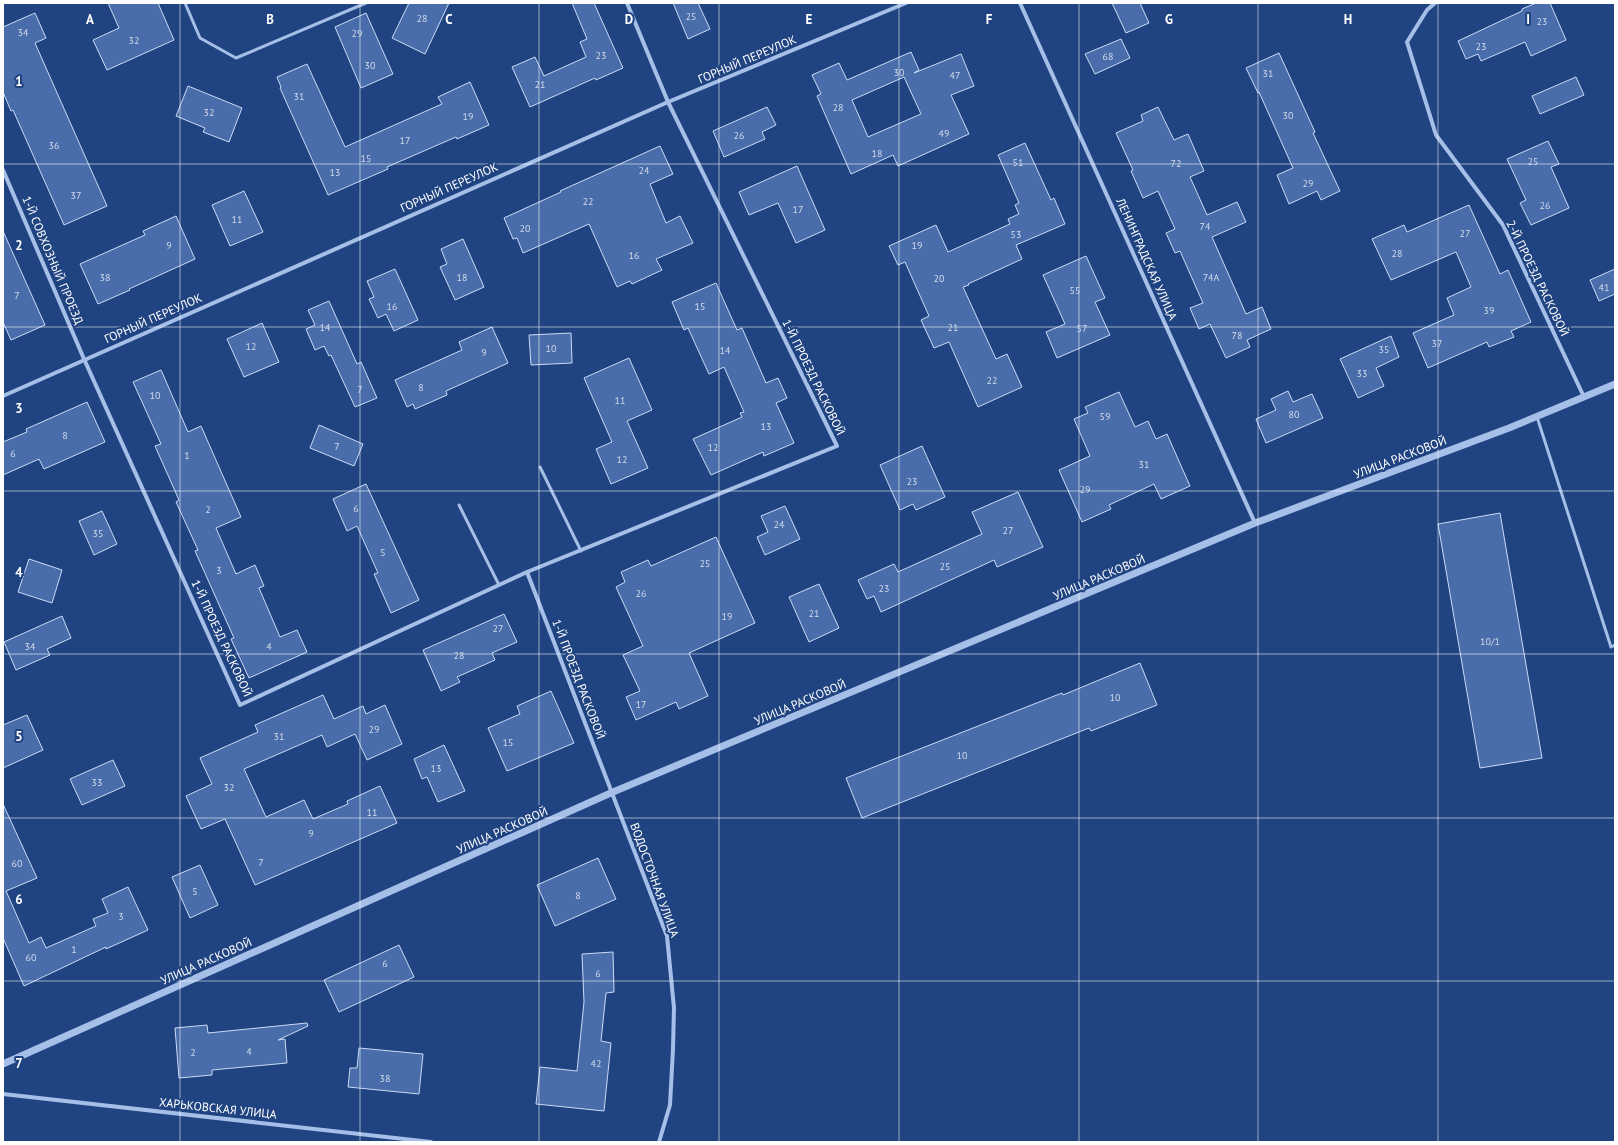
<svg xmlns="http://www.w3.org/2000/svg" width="1618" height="1145" font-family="'PT Sans',sans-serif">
  <rect width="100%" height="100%" fill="#204481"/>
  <!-- building -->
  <g fill="#496daa" stroke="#cadbf6" fill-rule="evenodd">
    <path d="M108,3H158L174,40L107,70L93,40L119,28Z"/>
    <path d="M409,3H449L425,54L392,38Z"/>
    <path d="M572,3H594L623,68L596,80L595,78L530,107L512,67L535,57L544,76L586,57L580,42L587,39Z"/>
    <path d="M673,3H698L710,29L688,39Z"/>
    <path d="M1112,3H1140L1149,23L1126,33Z"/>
    <path d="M1536,3H1550L1566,40L1531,56L1525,42L1481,61L1478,54L1466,59L1458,41L1522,11V9Z"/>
    <path d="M35,13L46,38L35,43L107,206L64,225L13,110L11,111L3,92V27Z"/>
    <path d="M366,13L393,74L361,88L335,27Z"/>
    <path d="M1121,39L1130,58L1095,74L1085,54Z"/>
    <path d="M911,52L919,70L914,73L961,54L974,86L951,95L969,134L898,166L893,155L851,174L817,96L821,94L812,75L839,63L847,80ZM904,77L921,114L868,137L852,100Z"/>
    <path d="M1279,53L1315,132L1313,133L1340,191L1321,200L1317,191L1289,204L1277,175L1293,168L1259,92L1258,93L1246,68Z"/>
    <path d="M307,64L345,147L442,104L438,97L470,82L489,125L457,139L456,137L387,167L388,169L328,195L280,88L281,87L277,77Z"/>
    <path d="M1576,77L1584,95L1540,114L1532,96Z"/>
    <path d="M188,86L242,108L229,142L203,132L205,128L176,116Z"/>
    <path d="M767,107L776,125L762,132L765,139L724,157L713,131Z"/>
    <path d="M1158,107L1174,140L1188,134L1204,171L1190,177L1207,215L1237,202L1246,222L1212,237L1246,314L1262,307L1271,329L1247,340L1250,347L1226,358L1210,324L1199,329L1190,308L1203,303L1180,251L1175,253L1166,233L1175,229L1158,191L1143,198L1131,171L1133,170L1116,133L1143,121L1141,115Z"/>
    <path d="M1548,141L1559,164L1551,167L1569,208L1531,225L1520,203L1526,200L1507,159Z"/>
    <path d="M1025,143L1051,200L1054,198L1065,224L1016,245L1022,259L968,284L969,285L963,287L996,359L1007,354L1022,387L978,407L949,342L934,348L921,320L929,316L905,262L898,265L889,246L936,225L948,252L1010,224L1008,219L1019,214L1015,205L1019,203L998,155Z"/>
    <path d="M660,146L673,174L650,184L666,223L680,216L693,243L656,259L662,270L632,284L630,281L617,287L589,224L523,253L517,238L513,239L504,218L561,192L560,191Z"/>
    <path d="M797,166L825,230L796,243L778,203L749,215L739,192Z"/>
    <path d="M244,191L263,232L230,246L212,205Z"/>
    <path d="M1469,205L1500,274L1508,270L1531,322L1511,331L1514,337L1489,347L1487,342L1428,368L1413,333L1454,315L1447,298L1471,287L1456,252L1391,280L1372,239L1404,225L1407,232Z"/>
    <path d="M176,216L195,259L129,289L130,290L98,304L80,264L145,235L143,231Z"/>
    <path d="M3,231L45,325L11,340L3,322Z"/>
    <path d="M463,239L484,287L455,300L440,267L447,264L441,249Z"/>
    <path d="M1086,256L1105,298L1095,302L1110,335L1057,358L1046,332L1065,324L1043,275Z"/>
    <path d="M395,269L418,320L394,331L386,314L378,318L369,299L374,297L367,281Z"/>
    <path d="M1615,269V294L1599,301L1590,280Z"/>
    <path d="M716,283L737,330L742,328L766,383L778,378L787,398L776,403L794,443L764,456L763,452L711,475L693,439L742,417L740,413L744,412L724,367L709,374L688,328L684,330L672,302Z"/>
    <path d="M329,301L357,364L361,362L377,398L355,407L331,355L329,356L324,346L315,350L306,329L315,325L308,310Z"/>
    <path d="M262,323L279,362L244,377L227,339Z"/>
    <path d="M492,327L508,363L446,391L447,395L415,409L413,404L407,407L395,380L462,350L459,342Z"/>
    <path d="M571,333L572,363L531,365L529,335Z"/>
    <path d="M1391,336L1399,357L1376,368L1384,386L1358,398L1340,359Z"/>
    <path d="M629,358L652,410L627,421L648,468L611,484L596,449L612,442L584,378Z"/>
    <path d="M161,370L188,432L201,426L241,517L216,528L236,574L255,565L264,586L259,588L280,637L297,630L307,652L249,678L231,639L234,638L195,551L198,550L176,502L179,500L155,446L161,444L133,382Z"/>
    <path d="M1288,391L1293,402L1312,394L1323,418L1266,443L1256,419L1276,410L1271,399Z"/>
    <path d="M1119,392L1135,427L1148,421L1156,439L1167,434L1190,486L1161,499L1154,484L1109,505L1111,509L1082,522L1059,470L1090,456L1074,419L1088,413L1085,407Z"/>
    <path d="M87,402L105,442L44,469L39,459L3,475V442L27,432L26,429Z"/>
    <path d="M319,425L363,444L354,466L310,448Z"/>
    <path d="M922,446L945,497L916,510L913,504L900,510L880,465Z"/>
    <path d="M366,484L419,600L391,613L374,574L378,573L357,526L347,531L333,499Z"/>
    <path d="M1018,492L1043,547L997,567L994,560L881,612L874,596L867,599L858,580L894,564L898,572L982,534L972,512Z"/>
    <path d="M785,506L800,539L765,555L757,537L768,532L761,516Z"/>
    <path d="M102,511L117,544L94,555L79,521Z"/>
    <path d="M1500,513L1542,758L1480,768L1438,524Z"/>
    <path d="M716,537L755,623L689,653L708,696L679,709L676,702L636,720L626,697L640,691L623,655L643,646L616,587L625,582L621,572L648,560L651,566Z"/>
    <path d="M29,559L62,570L52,603L18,592Z"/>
    <path d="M819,584L839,628L809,642L789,597Z"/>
    <path d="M504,614L517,642L492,653L495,660L457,677L460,682L441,691L423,650Z"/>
    <path d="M62,616L71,638L47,649L50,655L16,670L4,642Z"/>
    <path d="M1140,663L1157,705L1091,731L1089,728L862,818L846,778L1062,693L1063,695Z"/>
    <path d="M551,691L574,743L507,771L488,728L520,714L517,706Z"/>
    <path d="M323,695L334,719L363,706L366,714L385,705L402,744L367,760L355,734L327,747L322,735L244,769L266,817L304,800L313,819L348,804L347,801L380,786L397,823L255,885L225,819L201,829L186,796L212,784L200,758L258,732L255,725Z"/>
    <path d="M27,715L43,750L3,768V725Z"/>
    <path d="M444,745L465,791L438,802L427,777L422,779L414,759Z"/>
    <path d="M113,760L125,786L82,805L70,779Z"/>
    <path d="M3,804L37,878L6,891L29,943L41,937L46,948L96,926L93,919L108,913L102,899L128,887L148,930L106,949V947L24,986L3,938Z"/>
    <path d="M598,858L616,899L555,926L537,885Z"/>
    <path d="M200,865L218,905L190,918L172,877Z"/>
    <path d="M399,945L414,977L339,1012L324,980Z"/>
    <path d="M613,952L614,992L606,993L601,1041L611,1043L604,1111L536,1104L540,1067L577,1071L584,1002L582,954Z"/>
    <path d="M307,1023L308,1026L278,1040L285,1039L287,1063L212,1070V1075L179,1078L175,1028L207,1025L208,1033Z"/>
    <path d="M359,1048L423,1054L419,1094L348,1087L350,1068H357Z"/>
  </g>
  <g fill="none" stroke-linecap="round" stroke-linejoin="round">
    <!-- service -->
    <g stroke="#a6bfe8" stroke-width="3">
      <path d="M185,3L200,38L236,58L366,3"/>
      <path d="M1537,417L1611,647L1615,645"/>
      <path d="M540,467L581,551"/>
      <path d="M459,505L499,585"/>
    </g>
    <!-- minor -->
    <g stroke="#a6bfe8" stroke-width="4">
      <path d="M1020,3L1255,523"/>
      <path d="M1435,3L1427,10L1407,42L1436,135L1503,225L1584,397"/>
      <path d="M3,170L84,359L240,705L527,572L837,446L668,102L627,3"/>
      <path d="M3,396L668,102L906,3"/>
      <path d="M527,572L667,936L674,1008L673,1049L670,1105L659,1142"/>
      <path d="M3,1094L431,1142"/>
    </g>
    <!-- tertiary -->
    <path stroke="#a6bfe8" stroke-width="7" d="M3,1064L613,792L1255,523L1509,428L1615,384"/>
  </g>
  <!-- grid -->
  <path fill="none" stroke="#fff" stroke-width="1" stroke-opacity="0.55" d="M180,3V1142M360,3V1142M539,3V1142M719,3V1142M899,3V1142M1079,3V1142M1258,3V1142M1438,3V1142M3,164H1615M3,327H1615M3,491H1615M3,654H1615M3,818H1615M3,981H1615"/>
  <g text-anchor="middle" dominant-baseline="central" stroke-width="4" stroke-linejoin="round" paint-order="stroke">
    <!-- number labels -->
    <g font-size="10" fill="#d2daea">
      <text x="691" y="16">25</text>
      <text x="422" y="18">28</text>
      <text x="1542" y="21">23</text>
      <text x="23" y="32">34</text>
      <text x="357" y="33">29</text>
      <text x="134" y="40">32</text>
      <text x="1481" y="46">23</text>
      <text x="601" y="55">23</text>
      <text x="1108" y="56">68</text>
      <text x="370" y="65">30</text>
      <text x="899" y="72">30</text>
      <text x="1268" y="73">31</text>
      <text x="955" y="75">47</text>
      <text x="540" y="84">21</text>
      <text x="299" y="96">31</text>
      <text x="838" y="107">28</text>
      <text x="209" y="112">32</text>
      <text x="1288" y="115">30</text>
      <text x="468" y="116">19</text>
      <text x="944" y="133">49</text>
      <text x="739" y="135">26</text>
      <text x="405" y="140">17</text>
      <text x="54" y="145">36</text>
      <text x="877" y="153">18</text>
      <text x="366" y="158">15</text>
      <text x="1533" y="161">25</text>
      <text x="1018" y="162">51</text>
      <text x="1176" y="163">72</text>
      <text x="644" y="170">24</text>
      <text x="335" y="172">13</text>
      <text x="1308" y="183">29</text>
      <text x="76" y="195">37</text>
      <text x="588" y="201">22</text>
      <text x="1545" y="205">26</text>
      <text x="798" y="209">17</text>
      <text x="237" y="219">11</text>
      <text x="1205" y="226">74</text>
      <text x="525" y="228">20</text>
      <text x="1465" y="233">27</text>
      <text x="1016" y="234">53</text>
      <text x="169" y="245">9</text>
      <text x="917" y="245">19</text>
      <text x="1397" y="253">28</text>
      <text x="634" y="255">16</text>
      <text x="105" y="277">38</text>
      <text x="462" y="277">18</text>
      <text x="1211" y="277">74А</text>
      <text x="939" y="278">20</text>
      <text x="1604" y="287">41</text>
      <text x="1075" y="290">55</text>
      <text x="17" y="295">7</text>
      <text x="392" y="306">16</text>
      <text x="700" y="306">15</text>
      <text x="1489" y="310">39</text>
      <text x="325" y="327">14</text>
      <text x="953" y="327">21</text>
      <text x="1082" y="328">57</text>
      <text x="1237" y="335">78</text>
      <text x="1437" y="343">37</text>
      <text x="251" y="346">12</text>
      <text x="551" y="348">10</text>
      <text x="1384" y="349">35</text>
      <text x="725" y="350">14</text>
      <text x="484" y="352">9</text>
      <text x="1362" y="373">33</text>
      <text x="992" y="380">22</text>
      <text x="421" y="387">8</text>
      <text x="360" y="389">7</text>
      <text x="155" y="395">10</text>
      <text x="620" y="400">11</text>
      <text x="1294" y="414">80</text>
      <text x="1105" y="416">59</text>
      <text x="766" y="426">13</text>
      <text x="65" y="435">8</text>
      <text x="337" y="446">7</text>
      <text x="713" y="447">12</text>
      <text x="13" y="453">6</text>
      <text x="187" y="455">1</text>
      <text x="622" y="459">12</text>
      <text x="1144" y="464">31</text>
      <text x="912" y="481">23</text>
      <text x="1085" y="489">29</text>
      <text x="356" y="508">6</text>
      <text x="208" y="509">2</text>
      <text x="779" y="524">24</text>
      <text x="1008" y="530">27</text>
      <text x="98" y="533">35</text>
      <text x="383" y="552">5</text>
      <text x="705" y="563">25</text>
      <text x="945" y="566">25</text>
      <text x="219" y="570">3</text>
      <text x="884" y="588">23</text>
      <text x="641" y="593">26</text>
      <text x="814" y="613">21</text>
      <text x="727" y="616">19</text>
      <text x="498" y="628">27</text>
      <text x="1490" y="641">10/1</text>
      <text x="30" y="646">34</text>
      <text x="269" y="646">4</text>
      <text x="459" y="655">28</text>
      <text x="1115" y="697">10</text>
      <text x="641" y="704">17</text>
      <text x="374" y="729">29</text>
      <text x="279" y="736">31</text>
      <text x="508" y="742">15</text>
      <text x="962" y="755">10</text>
      <text x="436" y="768">13</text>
      <text x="97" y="782">33</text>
      <text x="229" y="787">32</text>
      <text x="372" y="812">11</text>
      <text x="311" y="833">9</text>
      <text x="261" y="862">7</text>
      <text x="17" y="863">60</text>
      <text x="195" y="891">5</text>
      <text x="578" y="895">8</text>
      <text x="121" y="916">3</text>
      <text x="74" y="949">1</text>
      <text x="31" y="957">60</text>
      <text x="385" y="963">6</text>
      <text x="598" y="973">6</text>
      <text x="249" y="1051">4</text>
      <text x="193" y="1052">2</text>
      <text x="596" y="1063">42</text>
      <text x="385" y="1078">38</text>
    </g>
    <!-- street labels -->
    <g font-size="12" fill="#fff" stroke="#204481">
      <text transform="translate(747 59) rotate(-23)">ГОРНЫЙ ПЕРЕУЛОК</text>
      <text transform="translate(449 187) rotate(-24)">ГОРНЫЙ ПЕРЕУЛОК</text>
      <text transform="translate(1147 259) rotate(66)">ЛЕНИНГРАДСКАЯ УЛИЦА</text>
      <text transform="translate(53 260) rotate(67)">1-Й СОВХОЗНЫЙ ПРОЕЗД</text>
      <text transform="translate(1538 278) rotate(64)">2-Й ПРОЕЗД РАСКОВОЙ</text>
      <text transform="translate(153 318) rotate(-24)">ГОРНЫЙ ПЕРЕУЛОК</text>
      <text transform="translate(814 377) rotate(64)">1-Й ПРОЕЗД РАСКОВОЙ</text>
      <text transform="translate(1400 457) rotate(-21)">УЛИЦА РАСКОВОЙ</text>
      <text transform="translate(1099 577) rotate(-23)">УЛИЦА РАСКОВОЙ</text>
      <text transform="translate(222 638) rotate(65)">1-Й ПРОЕЗД РАСКОВОЙ</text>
      <text transform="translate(579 679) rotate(69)">1-Й ПРОЕЗД РАСКОВОЙ</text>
      <text transform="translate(800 702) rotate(-23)">УЛИЦА РАСКОВОЙ</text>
      <text transform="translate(502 830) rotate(-24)">УЛИЦА РАСКОВОЙ</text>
      <text transform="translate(655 880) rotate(70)">ВОДОСТОЧНАЯ УЛИЦА</text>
      <text transform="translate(206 961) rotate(-24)">УЛИЦА РАСКОВОЙ</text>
      <text transform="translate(218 1108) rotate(6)">ХАРЬКОВСКАЯ УЛИЦА</text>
    </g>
  </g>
  <g font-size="13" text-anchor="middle" font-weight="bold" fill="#fff" stroke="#204481" stroke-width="4" stroke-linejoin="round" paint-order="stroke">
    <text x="90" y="24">A</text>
    <text x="270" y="24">B</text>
    <text x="449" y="24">C</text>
    <text x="629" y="24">D</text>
    <text x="809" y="24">E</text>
    <text x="989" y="24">F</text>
    <text x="1169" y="24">G</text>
    <text x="1348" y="24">H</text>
    <text x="1528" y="24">I</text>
    <text x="19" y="86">1</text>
    <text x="19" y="250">2</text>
    <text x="19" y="413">3</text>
    <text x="19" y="577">4</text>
    <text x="19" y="741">5</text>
    <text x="19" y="904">6</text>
    <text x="19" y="1068">7</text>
  </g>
  <!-- border -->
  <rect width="1618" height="1145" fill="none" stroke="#ffffff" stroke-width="8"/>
</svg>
